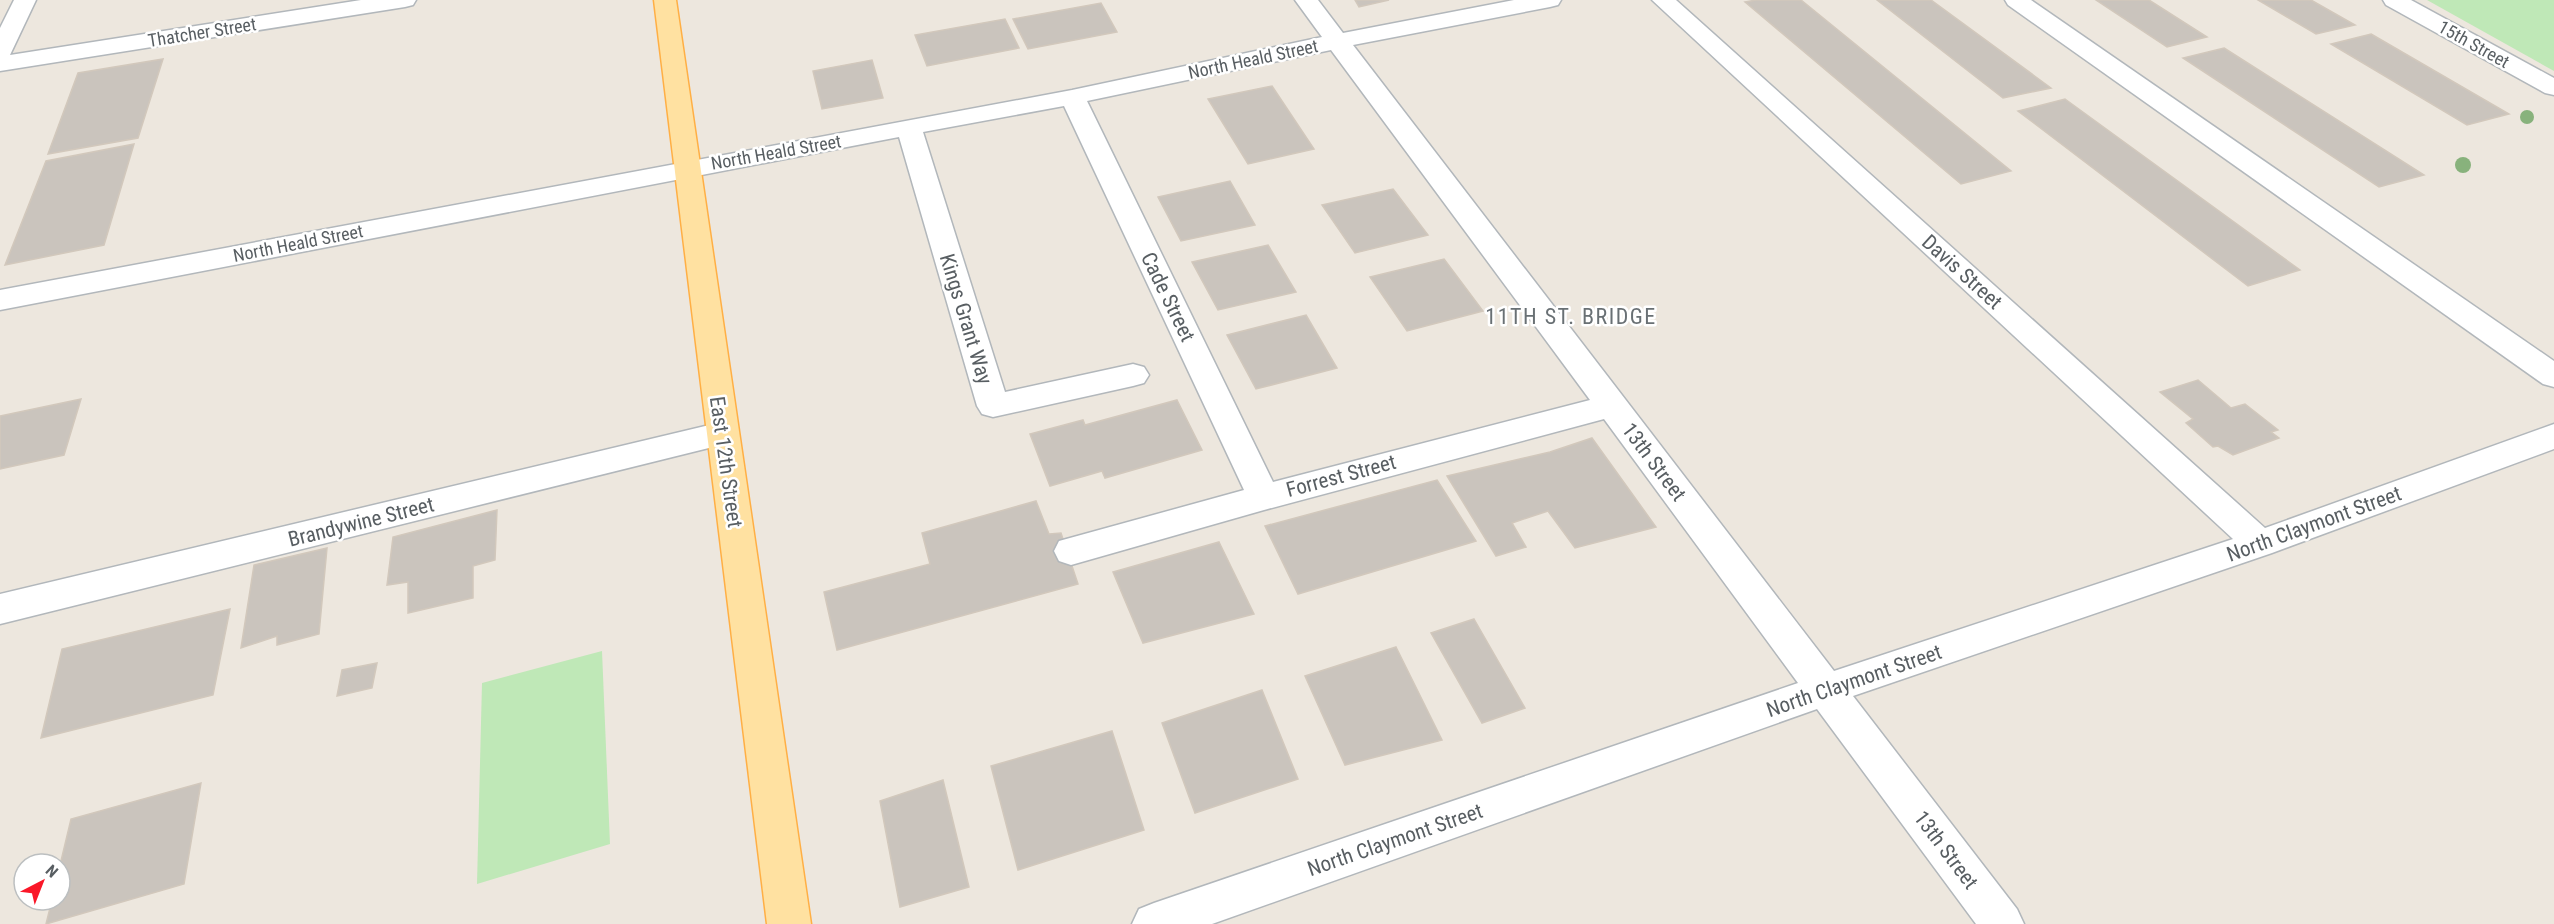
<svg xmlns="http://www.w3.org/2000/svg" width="2554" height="924" font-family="'Roboto Condensed',sans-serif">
  <rect width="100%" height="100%" fill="#ede7de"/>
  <!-- green -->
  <g fill="#bfe8b7">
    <path d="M2427,0H2554V71Z"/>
    <path d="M602,651L610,844L477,884L482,683Z"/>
  </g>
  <!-- building -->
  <g fill="#cac4bd" stroke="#d2c8bc" stroke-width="1.5">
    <path d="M1355,0H1389L1359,7Z"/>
    <path d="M1756,0H1801L2011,171L1961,184L1745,2Z"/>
    <path d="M1877,0H1931L2051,88L2003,98Z"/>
    <path d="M2096,0H2149L2207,37L2167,47Z"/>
    <path d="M2258,0H2311L2355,25L2316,34Z"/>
    <path d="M1101,3L1117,32L1028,49L1013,19Z"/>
    <path d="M1005,19L1019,48L927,66L915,35Z"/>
    <path d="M2371,34L2509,114L2467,125L2331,44Z"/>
    <path d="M2224,48L2424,175L2379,187L2183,58Z"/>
    <path d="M163,59L138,138L48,154L78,73Z"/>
    <path d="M872,60L883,98L822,109L813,71Z"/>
    <path d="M1272,86L1314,149L1248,164L1208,99Z"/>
    <path d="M2065,99L2300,270L2248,286L2018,111Z"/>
    <path d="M134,144L104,245L5,265L46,161Z"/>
    <path d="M1230,181L1255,225L1181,241L1158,197Z"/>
    <path d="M1393,189L1428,235L1355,253L1322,205Z"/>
    <path d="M1268,245L1296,292L1218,310L1192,262Z"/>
    <path d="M1444,259L1483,311L1407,331L1370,277Z"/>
    <path d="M1306,315L1337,368L1256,389L1227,335Z"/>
    <path d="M2198,380L2231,408L2245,404L2278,430L2271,432L2279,438L2233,455L2218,446L2213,447L2186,423L2193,419L2160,392Z"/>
    <path d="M81,399L64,455L0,469V416Z"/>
    <path d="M1177,400L1202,450L1105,478L1102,471L1050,486L1030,434L1083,420L1085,425Z"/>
    <path d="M1592,438L1656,527L1575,548L1548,511L1512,523L1526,547L1496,556L1447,476L1550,452Z"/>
    <path d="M1437,480L1476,541L1298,594L1265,526Z"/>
    <path d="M1036,501L1049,534L1061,533L1078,584L837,650L824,592L930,564L922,533Z"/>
    <path d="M497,510L495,560L473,566V598L408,613V582L387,585L393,537Z"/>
    <path d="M1219,542L1254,614L1143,643L1113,572Z"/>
    <path d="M327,548L319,634L277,645V636L241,648L254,565Z"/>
    <path d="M230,609L213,695L41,738L62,649Z"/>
    <path d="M1474,619L1525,708L1482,723L1431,633Z"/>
    <path d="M1396,647L1442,740L1345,765L1305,676Z"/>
    <path d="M377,663L372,688L337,696L342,670Z"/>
    <path d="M1262,690L1298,779L1195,813L1162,723Z"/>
    <path d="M1112,731L1144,830L1018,870L991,766Z"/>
    <path d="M943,780L969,887L900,907L880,801Z"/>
    <path d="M201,783L184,884L46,924L52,900H60V865L71,819Z"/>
  </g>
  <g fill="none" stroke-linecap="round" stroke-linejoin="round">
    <!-- minor casing -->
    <g stroke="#b2b7bb" stroke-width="3">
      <g id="minor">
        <path d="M14,0H36L10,55L361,0H416L413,5L405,7L0,71V28Z"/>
        <path d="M1295,0H1318L1343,33L1514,0H1561L1558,5L1550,7L1353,45L1834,671L2233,539L1652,0H1676L2265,528L2554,424V449L2272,553L1853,696L2017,909L2024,924H1976L1817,709L1212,924H1132L1139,909L1154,903L1798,683L1604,419L1264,510L1071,565L1059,561L1054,551L1059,541L1244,490L1064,106L923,132L1005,392L1133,364L1144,367L1149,375L1144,383L1133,386L993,417L982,414L977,406L899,137L0,310V290L1072,90L1322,37ZM1331,50L1590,400L1273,482L1087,101Z"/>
        <path d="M2005,0H2031L2554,361V387L2543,384L2008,5Z"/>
        <path d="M2383,0H2411L2554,78V95L2545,93L2386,5Z"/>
        <path d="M722,422L733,426L738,434L733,442L0,624V594Z"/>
      </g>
    </g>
    <!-- major casing -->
    <g stroke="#ffaf45" stroke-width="3">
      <path id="major" d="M654,0H676L811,924H767Z"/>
    </g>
    <!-- minor -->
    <use href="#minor" fill="#fff" fill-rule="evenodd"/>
    <!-- major -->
    <use href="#major" fill="#ffe1a1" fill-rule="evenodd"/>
  </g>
  <!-- trees -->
  <g fill="#88b27c">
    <circle cx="2527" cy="117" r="7"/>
    <circle cx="2463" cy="165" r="8"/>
  </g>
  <g text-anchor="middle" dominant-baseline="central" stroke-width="5" stroke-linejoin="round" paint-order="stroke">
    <!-- far-street labels -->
    <g font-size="18" fill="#585e62" stroke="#fff">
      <text transform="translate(202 32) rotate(-9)">Thatcher Street</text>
      <text transform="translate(2474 44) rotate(29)">15th Street</text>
      <text transform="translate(1253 59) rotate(-12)">North Heald Street</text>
      <text transform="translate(776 152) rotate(-10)">North Heald Street</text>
      <text transform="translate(298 243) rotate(-11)">North Heald Street</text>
    </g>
    <!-- street labels -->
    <g font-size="21" fill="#585e62" stroke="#fff">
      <text transform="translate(1962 272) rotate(42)">Davis Street</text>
      <text transform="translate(1168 297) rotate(64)">Cade Street</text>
      <text transform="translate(966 319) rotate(73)">Kings Grant Way</text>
      <text transform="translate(726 462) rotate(82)">East 12th Street</text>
      <text transform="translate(1654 462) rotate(53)">13th Street</text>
      <text transform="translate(1341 476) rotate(-15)">Forrest Street</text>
      <text transform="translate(361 522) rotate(-14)">Brandywine Street</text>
      <text transform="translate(2314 524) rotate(-20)">North Claymont Street</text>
      <text transform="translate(1854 681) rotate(-19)">North Claymont Street</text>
      <text transform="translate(1395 840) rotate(-19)">North Claymont Street</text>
      <text transform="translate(1946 850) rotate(53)">13th Street</text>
    </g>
    <!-- neighbourhood labels -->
    <g font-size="22" letter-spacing="1.5" fill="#697074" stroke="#fff">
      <text x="1571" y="316">11TH ST. BRIDGE</text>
    </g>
  </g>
  <!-- north arrow -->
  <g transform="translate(42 882) rotate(42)"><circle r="28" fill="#ffffff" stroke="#bcbfc0" stroke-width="1.5"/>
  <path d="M0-4.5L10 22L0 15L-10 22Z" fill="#fa1728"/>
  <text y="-9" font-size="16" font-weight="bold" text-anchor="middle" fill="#585e62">N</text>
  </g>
</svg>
